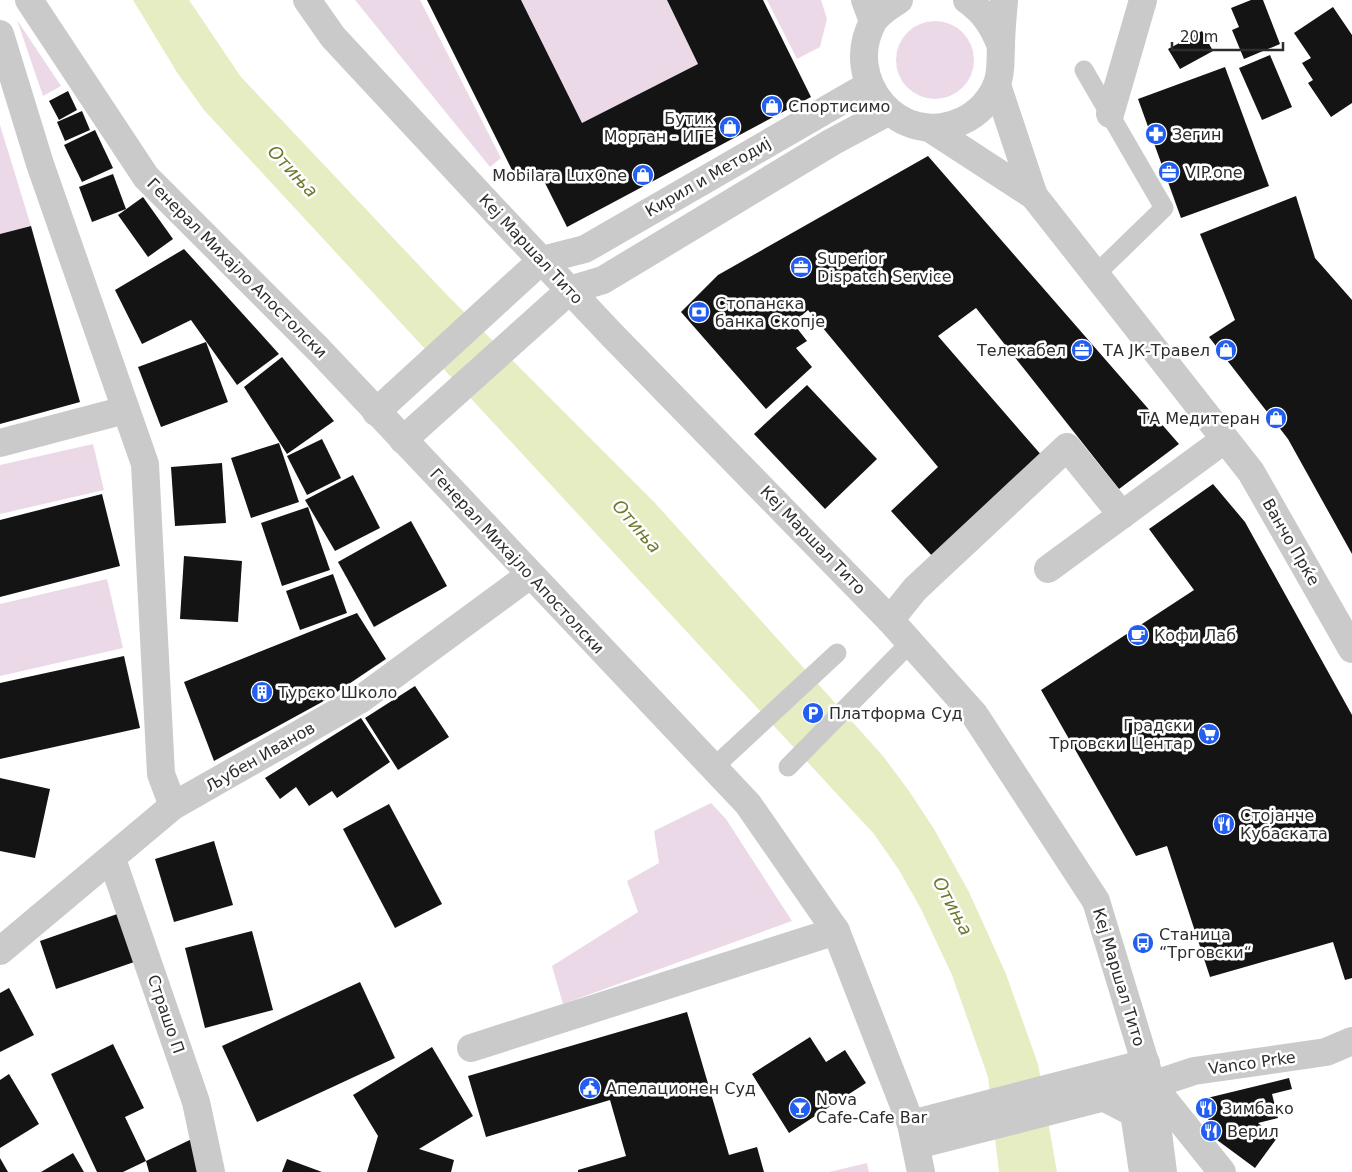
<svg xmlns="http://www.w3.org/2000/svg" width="1352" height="1172" font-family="'DejaVu Sans',sans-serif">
  <rect width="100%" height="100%" fill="#fff"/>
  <!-- green -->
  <g fill="#ecd9e7">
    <path d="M355,0H420L501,158L490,167Z"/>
    <path d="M521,0H667L698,64L582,123Z"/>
    <path d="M767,0H821L827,19L820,47L797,59Z"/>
    <path d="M17,20L61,86L43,96Z"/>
    <circle cx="935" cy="60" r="39"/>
    <path d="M0,125L31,226L0,234Z"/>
    <path d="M93,444L104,490L0,514V465Z"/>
    <path d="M107,579L123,648L0,676V604Z"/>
    <path d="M711,803L726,819L792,921L563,1004L552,966L638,912L627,881L659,863L654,831Z"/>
    <path d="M867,1163L869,1172H829Z"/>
  </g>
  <!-- water -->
  <path fill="#e6edc3" d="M133,0H189L241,77L448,296L656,504L883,756L909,791L934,829L969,892L1006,974L1038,1064L1057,1172H999L988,1077L952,975L921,909L899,870L874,834L204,110L178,74Z"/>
  <!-- building -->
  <g fill="#141414">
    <path d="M427,0H521L582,123L698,64L667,0H763L811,97L567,227L539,171L518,182Z"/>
    <path d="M1251,0H1263L1280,44L1244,59L1232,30L1239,27L1231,8Z"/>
    <path d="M1333,7L1352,35V103L1331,117L1308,83L1313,80L1302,63L1311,58L1294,33Z"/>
    <path d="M1202,31L1213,51L1180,69L1168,49Z"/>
    <path d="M1270,55L1292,107L1262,120L1239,68Z"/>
    <path d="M1225,67L1269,186L1181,218L1138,99Z"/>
    <path d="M68,91L77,110L59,120L49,101Z"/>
    <path d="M82,111L90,130L65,141L57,122Z"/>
    <path d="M95,130L113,168L82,182L64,145Z"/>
    <path d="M928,156L1179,444L1119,489L976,308L938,336L1043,457L934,558L891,511L938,467L808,310L793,323L807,341L796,348L812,367L766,409L681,312L718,275Z"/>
    <path d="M113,174L126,209L92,222L79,187Z"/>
    <path d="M1296,196L1315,258L1352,300V554L1288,439L1209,337L1235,320L1200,234Z"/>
    <path d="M143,197L173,239L148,257L118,215Z"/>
    <path d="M31,226L80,402L0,424V234Z"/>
    <path d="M184,249L279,354L237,385L191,320L142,344L115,290Z"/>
    <path d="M206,342L228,402L161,427L138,367Z"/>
    <path d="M282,357L334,421L287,454L244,387Z"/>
    <path d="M807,385L877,459L825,509L754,434Z"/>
    <path d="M322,439L341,478L307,495L287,456Z"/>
    <path d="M279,443L299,502L251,518L231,458Z"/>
    <path d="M222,463L226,523L175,526L171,467Z"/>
    <path d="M353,475L380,528L335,551L305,500Z"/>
    <path d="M1213,484L1245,522L1352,715V978L1345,980L1333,942L1210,977L1167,846L1136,856L1041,690L1194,590L1149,529Z"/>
    <path d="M102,494L120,566L0,597V520Z"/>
    <path d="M308,507L330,570L282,586L261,523Z"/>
    <path d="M411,521L447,586L374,627L338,562Z"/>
    <path d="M184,556L242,561L238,622L180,619Z"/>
    <path d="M333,574L347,613L300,630L286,591Z"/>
    <path d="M357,613L386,659L322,702L214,761L184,682Z"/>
    <path d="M124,656L140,728L0,759V683Z"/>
    <path d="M415,686L449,737L398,770L365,718Z"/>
    <path d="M361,718L390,762L337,798L332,791L309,806L296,787L280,799L265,778Z"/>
    <path d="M0,778L50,789L35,858L0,851Z"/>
    <path d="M389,804L442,904L395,928L343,829Z"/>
    <path d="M214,841L233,905L174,922L155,859Z"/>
    <path d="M123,912L140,960L56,989L40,941Z"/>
    <path d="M252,931L273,1010L205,1028L185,948Z"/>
    <path d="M360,982L395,1058L257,1122L222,1046Z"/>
    <path d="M9,988L34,1035L0,1052V993Z"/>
    <path d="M687,1012L729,1155L757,1147L764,1172H578V1170L626,1156L610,1100L486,1137L468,1076Z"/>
    <path d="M810,1037L826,1062L845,1050L866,1083L789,1133L752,1074Z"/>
    <path d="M113,1044L144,1108L125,1117L146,1161L123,1172H97L51,1074Z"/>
    <path d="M432,1047L473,1116L419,1149L454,1160L451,1172H367L378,1136L353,1095Z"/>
    <path d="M9,1074L39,1124L0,1148V1080Z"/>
    <path d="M1289,1078L1292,1089L1272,1094L1278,1118L1258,1123L1277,1138L1255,1168L1213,1137L1203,1099Z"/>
    <path d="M196,1137L204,1172H149L146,1161Z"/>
    <path d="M73,1153L84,1172H41Z"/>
    <path d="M0,1158L8,1172H0Z"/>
    <path d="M287,1159L322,1172H282Z"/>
  </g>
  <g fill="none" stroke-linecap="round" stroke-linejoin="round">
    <!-- service -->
    <g stroke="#cacaca" stroke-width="19">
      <path d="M1084,70L1164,208L1095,275"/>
      <path d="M788,767L909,644"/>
      <path d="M713,768L837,653"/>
    </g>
    <!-- minor -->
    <g stroke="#cacaca" stroke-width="28">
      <path d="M865,0L873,21"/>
      <path d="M0,34L40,164L145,464L161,774L173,806"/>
      <path d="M997,85L1034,196L1251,472L1352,649"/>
      <path d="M1110,114L1143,0"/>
      <path d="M931,129L1034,196"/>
      <path d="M0,443L125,410"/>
      <path d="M1048,569L1224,440"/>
      <path d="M890,620L915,589L1067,447L1122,515"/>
      <path d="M112,859L196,1102L211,1172"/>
      <path d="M0,951L173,806L361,699L530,575"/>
      <path d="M471,1048L836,931"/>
      <path d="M1152,1085L1194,1071L1326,1052L1352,1041"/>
    </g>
    <!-- tertiary -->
    <g stroke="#cacaca" stroke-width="28">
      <path d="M29,0L146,177L319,350L748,804L836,931L911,1124L921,1172"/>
      <path d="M307,0L333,37L493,209L613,336L890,620L974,714L1096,901L1152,1085L1163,1172"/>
      <path d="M899,0C891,5 878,13 873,22C841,80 900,150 962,121C978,114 991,100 997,84C1002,70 1000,59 1001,46C1001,31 1003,15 1004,0"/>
      <path d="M967,0C985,13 993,26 1001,46"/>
      <path d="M376,412L542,260L585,249L869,85"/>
      <path d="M403,440L570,290L603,280L832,142L888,112"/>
      <path d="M1153,1086L1222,1172"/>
      <path d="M1103,1097L1134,1113L1143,1172"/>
      <path d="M911,1124L1146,1063"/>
      <path d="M917,1145L1152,1085"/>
    </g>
  </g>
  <!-- icons -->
  <defs>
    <g id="shop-disc" transform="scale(1.125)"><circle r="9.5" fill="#225ef1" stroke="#fff"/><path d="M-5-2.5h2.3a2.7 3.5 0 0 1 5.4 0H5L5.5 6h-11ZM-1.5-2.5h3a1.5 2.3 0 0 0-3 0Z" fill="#fff"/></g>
    <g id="pharmacy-disc" transform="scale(1.125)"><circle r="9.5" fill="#225ef1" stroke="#fff"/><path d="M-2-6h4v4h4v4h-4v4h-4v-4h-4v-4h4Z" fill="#fff"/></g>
    <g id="office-disc" transform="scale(1.125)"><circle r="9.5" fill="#225ef1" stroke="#fff"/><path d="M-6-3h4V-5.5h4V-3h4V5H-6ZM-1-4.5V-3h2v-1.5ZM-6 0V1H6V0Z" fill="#fff"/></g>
    <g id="bank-disc" transform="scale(1.125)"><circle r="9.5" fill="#225ef1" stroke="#fff"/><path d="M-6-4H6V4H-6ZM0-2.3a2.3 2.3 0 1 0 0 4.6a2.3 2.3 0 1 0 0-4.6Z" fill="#fff"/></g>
    <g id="cafe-disc" transform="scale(1.125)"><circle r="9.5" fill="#225ef1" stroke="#fff"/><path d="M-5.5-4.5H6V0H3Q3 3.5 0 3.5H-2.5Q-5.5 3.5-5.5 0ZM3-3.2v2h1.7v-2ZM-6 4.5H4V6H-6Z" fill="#fff"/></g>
    <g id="building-disc" transform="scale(1.125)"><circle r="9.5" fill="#225ef1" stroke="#fff"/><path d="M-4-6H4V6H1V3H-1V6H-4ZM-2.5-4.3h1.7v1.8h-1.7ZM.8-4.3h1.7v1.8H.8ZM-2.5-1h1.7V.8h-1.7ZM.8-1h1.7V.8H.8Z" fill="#fff"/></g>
    <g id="parking-disc" transform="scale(1.125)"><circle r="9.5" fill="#225ef1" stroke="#fff"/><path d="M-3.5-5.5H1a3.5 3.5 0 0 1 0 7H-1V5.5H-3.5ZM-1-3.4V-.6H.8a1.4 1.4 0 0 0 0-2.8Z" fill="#fff"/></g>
    <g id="supermarket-disc" transform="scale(1.125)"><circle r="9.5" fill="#225ef1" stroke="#fff"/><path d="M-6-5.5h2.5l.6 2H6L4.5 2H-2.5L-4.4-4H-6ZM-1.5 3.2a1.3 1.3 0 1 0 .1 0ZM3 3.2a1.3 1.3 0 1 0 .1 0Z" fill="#fff"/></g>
    <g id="restaurant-disc" transform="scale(1.125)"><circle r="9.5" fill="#225ef1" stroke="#fff"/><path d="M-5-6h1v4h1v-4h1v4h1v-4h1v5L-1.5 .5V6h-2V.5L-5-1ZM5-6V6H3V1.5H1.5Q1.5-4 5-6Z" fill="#fff"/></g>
    <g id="bus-disc" transform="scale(1.125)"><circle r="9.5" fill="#225ef1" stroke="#fff"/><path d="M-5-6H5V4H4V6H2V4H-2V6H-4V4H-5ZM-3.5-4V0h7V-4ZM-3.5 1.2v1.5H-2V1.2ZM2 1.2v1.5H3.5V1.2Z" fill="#fff"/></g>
    <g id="civic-disc" transform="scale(1.125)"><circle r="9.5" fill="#225ef1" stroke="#fff"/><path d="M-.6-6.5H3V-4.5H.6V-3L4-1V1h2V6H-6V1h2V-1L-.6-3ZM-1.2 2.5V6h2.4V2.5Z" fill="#fff"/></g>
    <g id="bar-disc" transform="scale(1.125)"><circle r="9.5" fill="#225ef1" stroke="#fff"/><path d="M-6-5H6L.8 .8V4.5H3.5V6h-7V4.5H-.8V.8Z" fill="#fff"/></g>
  </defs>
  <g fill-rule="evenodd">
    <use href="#shop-disc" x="772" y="106"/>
    <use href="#shop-disc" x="730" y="127"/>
    <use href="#pharmacy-disc" x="1156" y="134"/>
    <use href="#office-disc" x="1169" y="172"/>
    <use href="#shop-disc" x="643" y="175"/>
    <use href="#office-disc" x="801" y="267"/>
    <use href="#bank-disc" x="699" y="312"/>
    <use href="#office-disc" x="1082" y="350"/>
    <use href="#shop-disc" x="1226" y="350"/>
    <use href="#shop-disc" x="1276" y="418"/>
    <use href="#cafe-disc" x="1138" y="635"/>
    <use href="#building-disc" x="262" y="692"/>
    <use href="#parking-disc" x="813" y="713"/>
    <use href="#supermarket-disc" x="1209" y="734"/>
    <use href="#restaurant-disc" x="1224" y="824"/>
    <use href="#bus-disc" x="1143" y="943"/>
    <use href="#civic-disc" x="590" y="1088"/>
    <use href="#bar-disc" x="800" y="1108"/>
    <use href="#restaurant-disc" x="1206" y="1108"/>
    <use href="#restaurant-disc" x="1211" y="1131"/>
  </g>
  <g text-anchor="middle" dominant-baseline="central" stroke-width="5" stroke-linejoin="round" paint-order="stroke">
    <!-- poi labels -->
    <g font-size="16" fill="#2d2d2d" stroke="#fff" text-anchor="start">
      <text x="788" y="106">Спортисимо</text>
      <text x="714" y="118" text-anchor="end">Бутик<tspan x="714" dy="18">Морган - ИГЕ</tspan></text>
      <text x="1172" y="134">Зегин</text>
      <text x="1185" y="172">VIP.one</text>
      <text x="627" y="175" text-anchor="end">Mobilara LuxOne</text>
      <text x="817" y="258">Superior<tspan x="817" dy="18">Dispatch Service</tspan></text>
      <text x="715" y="303">Стопанска<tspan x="715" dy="18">банка Скопје</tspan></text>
      <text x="1066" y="350" text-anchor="end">Телекабел</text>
      <text x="1210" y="350" text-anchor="end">ТА ЈК-Травел</text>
      <text x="1260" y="418" text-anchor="end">ТА Медитеран</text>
      <text x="1154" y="635">Кофи Лаб</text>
      <text x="278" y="692">Турско Школо</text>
      <text x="829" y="713">Платформа Суд</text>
      <text x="1193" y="725" text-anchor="end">Градски<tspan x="1193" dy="18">Трговски Центар</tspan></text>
      <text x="1240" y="815">Стојанче<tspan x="1240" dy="18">Кубаската</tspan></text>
      <text x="1159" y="934">Станица<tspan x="1159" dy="18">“Трговски“</tspan></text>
      <text x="606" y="1088">Апелационен Суд</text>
      <text x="816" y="1099">Nova<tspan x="816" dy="18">Cafe-Cafe Bar</tspan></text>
      <text x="1222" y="1108">Зимбако</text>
      <text x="1227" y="1131">Верил</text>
    </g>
    <!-- street labels -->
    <g font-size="16" fill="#2d2d2d" stroke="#fff">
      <text transform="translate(708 177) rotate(-30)">Кирил и Методиј</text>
      <text transform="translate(531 249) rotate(47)">Кеј Маршал Тито</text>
      <text transform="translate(237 268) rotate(45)">Генерал Михајло Апостолски</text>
      <text transform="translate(813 540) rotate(46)">Кеј Маршал Тито</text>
      <text transform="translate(1291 542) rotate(60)">Ванчо Прќе</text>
      <text transform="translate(517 561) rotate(47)">Генерал Михајло Апостолски</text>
      <text transform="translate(260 757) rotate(-30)">Љубен Иванов</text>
      <text transform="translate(1119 977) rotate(73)">Кеј Маршал Тито</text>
      <text transform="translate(166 1014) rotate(71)">Страшо П</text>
      <text transform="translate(1252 1063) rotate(-8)">Vanco Prke</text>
    </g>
    <!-- water labels -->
    <g font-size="18" font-style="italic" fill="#6d7a2f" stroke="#fff">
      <text transform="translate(293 171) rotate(47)">Отиња</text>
      <text transform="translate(637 526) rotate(49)">Отиња</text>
      <text transform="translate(953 906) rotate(62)">Отиња</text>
    </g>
  </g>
  <!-- scale -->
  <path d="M1172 42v8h111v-8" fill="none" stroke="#2d2d2d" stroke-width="2.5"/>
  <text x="1180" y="42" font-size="15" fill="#2d2d2d" stroke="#ffffff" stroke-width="4" paint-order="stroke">20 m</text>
</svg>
